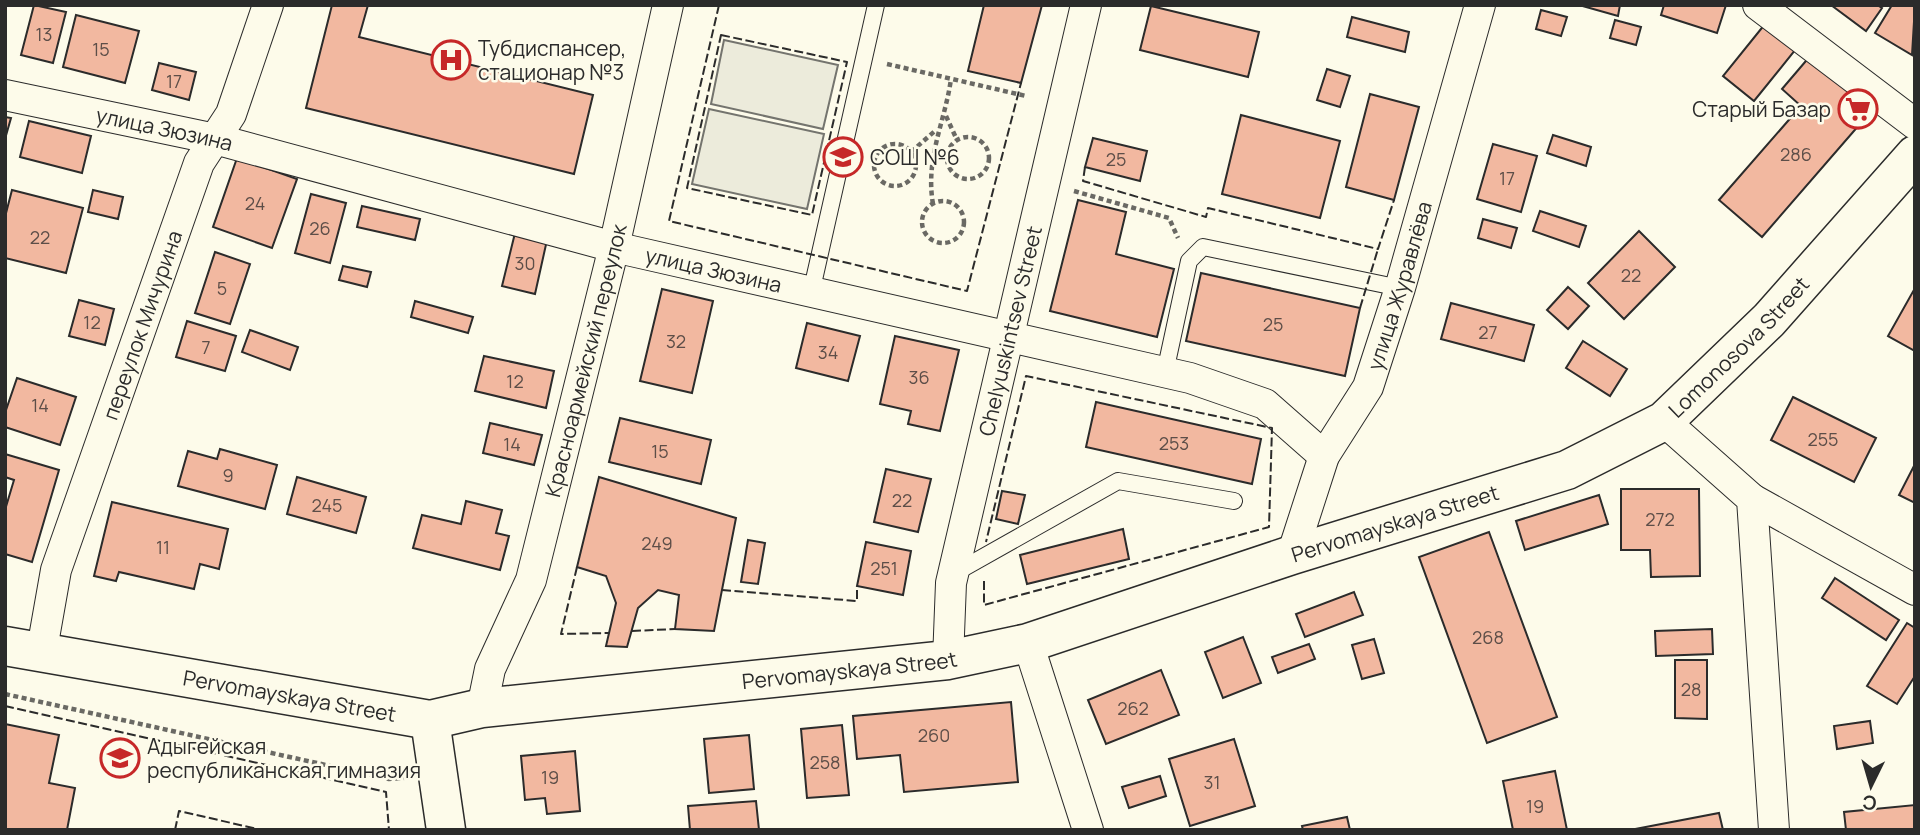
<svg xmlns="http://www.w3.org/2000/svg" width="1920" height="835" font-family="Manrope,sans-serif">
  <rect width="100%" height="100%" fill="#fdfbea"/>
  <!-- pitch -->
  <g fill="#ecebdb" stroke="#74746e" stroke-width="2">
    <path d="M724,40L838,65L823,129L711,104Z"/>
    <path d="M709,109L824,134L807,209L692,184Z"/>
  </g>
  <!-- building -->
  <g fill="#f2b8a0" stroke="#2b2b2b" stroke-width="2">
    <path d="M34,5L66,12L53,63L21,55Z"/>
    <path d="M332,5H368L359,37L593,95L574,174L306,108Z"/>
    <path d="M984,5H1042L1021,83L968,71Z"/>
    <path d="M1579,5H1620L1618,16Z"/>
    <path d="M1664,5H1726L1717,33L1661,15Z"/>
    <path d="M1831,5H1877L1882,8L1866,31Z"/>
    <path d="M1892,5H1915L1912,55L1875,33Z"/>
    <path d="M1151,6L1259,32L1248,77L1140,50Z"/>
    <path d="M1541,10L1567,17L1561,36L1536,29Z"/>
    <path d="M76,15L139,31L125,83L63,67Z"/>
    <path d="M1352,17L1409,32L1405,52L1347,37Z"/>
    <path d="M1615,20L1641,27L1636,45L1610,38Z"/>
    <path d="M1765,24L1796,49L1754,101L1723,76Z"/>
    <path d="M1811,55L1873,109L1762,237L1719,200L1801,106L1782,89Z"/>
    <path d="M159,63L196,72L189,100L152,90Z"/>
    <path d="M1327,69L1350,76L1340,107L1317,100Z"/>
    <path d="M1370,94L1419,107L1394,200L1346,187Z"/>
    <path d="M1241,115L1340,141L1320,218L1222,194Z"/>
    <path d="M5,117L11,118L5,139Z"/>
    <path d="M29,121L91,136L82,173L20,157Z"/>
    <path d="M1553,135L1591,147L1586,166L1547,153Z"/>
    <path d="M1093,138L1147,151L1140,181L1085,167Z"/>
    <path d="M1493,144L1537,156L1521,212L1477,199Z"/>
    <path d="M237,158L297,179L272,248L213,227Z"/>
    <path d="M12,190L83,208L66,273L5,258V217Z"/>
    <path d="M93,190L123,197L118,219L88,212Z"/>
    <path d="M311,194L346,203L330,263L295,253Z"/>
    <path d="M1078,200L1126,212L1116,254L1174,269L1157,337L1050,311Z"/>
    <path d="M362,206L420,219L415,240L357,227Z"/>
    <path d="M1540,211L1586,226L1579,247L1533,231Z"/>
    <path d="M1483,219L1517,228L1511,248L1478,238Z"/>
    <path d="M1639,231L1675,267L1624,319L1588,283Z"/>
    <path d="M515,233L547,240L535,294L502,286Z"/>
    <path d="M215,252L250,264L230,324L195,313Z"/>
    <path d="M343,266L371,272L367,287L339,280Z"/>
    <path d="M1201,273L1360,308L1345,376L1186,341Z"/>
    <path d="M1568,287L1589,306L1568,329L1547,310Z"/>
    <path d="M1915,288V351L1888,336Z"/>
    <path d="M662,289L713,301L692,393L640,381Z"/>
    <path d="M79,300L114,309L105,345L69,336Z"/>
    <path d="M415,301L473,317L468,333L411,317Z"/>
    <path d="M1451,303L1534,325L1524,361L1441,339Z"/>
    <path d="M187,321L236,336L225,371L176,357Z"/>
    <path d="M807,323L860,336L848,381L796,368Z"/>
    <path d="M250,330L298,347L290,370L242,352Z"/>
    <path d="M895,336L959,350L940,431L908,424L911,411L880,404Z"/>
    <path d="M1583,341L1627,369L1610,396L1566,368Z"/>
    <path d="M484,356L554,371L546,408L475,391Z"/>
    <path d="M17,378L76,397L60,445L5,427V413Z"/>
    <path d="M1793,397L1876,438L1854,482L1771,440Z"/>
    <path d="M1096,402L1261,439L1252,484L1086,447Z"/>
    <path d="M620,418L711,440L701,484L609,462Z"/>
    <path d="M490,423L542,435L534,465L483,453Z"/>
    <path d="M220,449L277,465L265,509L178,486L188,451L217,459Z"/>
    <path d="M5,454L59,470L32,562L5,554V510L14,480L5,477Z"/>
    <path d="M1915,464V503L1899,495Z"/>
    <path d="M886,469L931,479L918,532L874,522Z"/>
    <path d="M297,477L366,497L356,533L287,514Z"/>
    <path d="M599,477L736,518L714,631L675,629L679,595L658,590L638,608L627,647L606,646L616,603L606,576L577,567Z"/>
    <path d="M1621,489H1699L1700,576L1651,577L1650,550H1621Z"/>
    <path d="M1002,491L1025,495L1018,524L996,519Z"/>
    <path d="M1599,495L1608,524L1525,550L1516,521Z"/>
    <path d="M466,501L502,510L496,533L509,536L500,570L413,548L422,515L461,524Z"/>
    <path d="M112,502L228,529L219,569L200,564L194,589L119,572L116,581L94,576Z"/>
    <path d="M1123,529L1129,559L1027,584L1020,555Z"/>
    <path d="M1489,532L1557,717L1487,743L1419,557Z"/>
    <path d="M748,540L765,543L758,584L741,582Z"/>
    <path d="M866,542L911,551L903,595L857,586Z"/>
    <path d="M1835,578L1899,620L1886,640L1822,598Z"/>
    <path d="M1354,592L1363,615L1305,637L1296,614Z"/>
    <path d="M1907,623L1915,628V676L1897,704L1867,686Z"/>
    <path d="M1712,629L1713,654L1656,656L1655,631Z"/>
    <path d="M1243,637L1261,683L1223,698L1205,652Z"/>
    <path d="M1374,639L1384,673L1362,679L1352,645Z"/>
    <path d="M1309,644L1315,659L1278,673L1272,657Z"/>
    <path d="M1675,660H1707V719L1675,718Z"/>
    <path d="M1161,670L1179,715L1106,744L1088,700Z"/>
    <path d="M1011,702L1018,782L904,792L900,755L857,759L853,716Z"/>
    <path d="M1870,721L1873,743L1837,749L1834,726Z"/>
    <path d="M5,724L59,735L49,783L75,788L67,830H5Z"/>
    <path d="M842,725L849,795L807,798L801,729Z"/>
    <path d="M749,735L754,789L709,793L704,739Z"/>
    <path d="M1234,739L1255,806L1190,826L1169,759Z"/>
    <path d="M575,751L580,811L547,814L545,798L525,800L521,756Z"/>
    <path d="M1555,771L1567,830H1513L1503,781Z"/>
    <path d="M1160,776L1166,796L1129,808L1122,787Z"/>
    <path d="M756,801L759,830H690L688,806Z"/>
    <path d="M1915,805V830H1846L1844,812Z"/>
    <path d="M1719,813L1723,830H1630Z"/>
    <path d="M1347,817L1350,830H1303L1302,826Z"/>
  </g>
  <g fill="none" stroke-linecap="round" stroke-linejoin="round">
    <!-- service casing -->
    <g stroke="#2b2b2b" stroke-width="18">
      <g id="service">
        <path d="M811,293L876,5"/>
        <path d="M1165,372L1189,261L1203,247L1400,288"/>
        <path d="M953,574L1118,481L1234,501"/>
      </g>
    </g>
    <!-- minor casing -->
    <g stroke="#2b2b2b" stroke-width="32">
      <g id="minor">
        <path d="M1758,5L1915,124"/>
        <path id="s1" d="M5,95L215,139L614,247L1190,378L1265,404L1324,456"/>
        <path d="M1664,421L1752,499L1774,830"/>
        <path d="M1752,499L1915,590"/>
        <path id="s2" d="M1292,555L1324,456L1368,387L1400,288L1480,5"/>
        <path d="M1028,643L1088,830"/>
        <path id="s3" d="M41,655L56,570L199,163L231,114L268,5"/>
        <path id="s4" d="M948,660L951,583L1086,5"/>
        <path id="s5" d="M482,708L490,669L531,580L614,247L668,5"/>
      </g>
    </g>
    <!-- tertiary casing -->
    <g stroke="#2b2b2b" stroke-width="41">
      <g id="tertiary">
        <path id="s6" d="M5,646L430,720L482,708L948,660L1028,643L1292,555L1567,470L1664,421L1769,320L1915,155"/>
        <path d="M430,720L446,830"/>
      </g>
    </g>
    <!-- path -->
    <g stroke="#6a6964" stroke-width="4.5" stroke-dasharray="5 3.5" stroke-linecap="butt">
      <path d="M887,64L1026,96"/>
      <path d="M946,116L957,140"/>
      <circle cx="968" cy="158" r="21"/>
      <circle cx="895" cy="165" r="21"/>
      <path d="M911,152L936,130"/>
      <path d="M1074,191L1169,218L1178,238"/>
      <circle cx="943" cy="222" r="21"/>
      <path d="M933,204C925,158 945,122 951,79"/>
      <path d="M5,694L389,779L404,778"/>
    </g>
    <!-- service -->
    <use href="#service" stroke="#fdfbea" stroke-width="16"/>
    <!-- minor -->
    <use href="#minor" stroke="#fdfbea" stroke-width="30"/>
    <!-- tertiary -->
    <use href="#tertiary" stroke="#fdfbea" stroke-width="38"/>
    <!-- fence -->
    <g stroke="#2b2b2b" stroke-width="2" stroke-dasharray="9 3.5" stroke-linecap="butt">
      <path d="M719,5L669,221L967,291L1021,83"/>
      <path d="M721,35L847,62L812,215L687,188Z"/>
      <path d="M1085,167L1083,181L1206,217L1208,208L1378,249L1394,200"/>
      <path d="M1360,308L1378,249"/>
      <path d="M577,567L561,634L609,633"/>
      <path d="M984,581V605L1269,527L1272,428L1026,376L986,542"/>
      <path d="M722,590L857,601V586"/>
      <path d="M632,631L675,629"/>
      <path d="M5,706L386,792L389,830"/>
      <path d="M175,830L179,811L262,830"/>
    </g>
  </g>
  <!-- icons -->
  <defs>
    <g id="hospital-ring" transform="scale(2.0125)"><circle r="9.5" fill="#fdfbea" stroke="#c62828" stroke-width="1.5"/><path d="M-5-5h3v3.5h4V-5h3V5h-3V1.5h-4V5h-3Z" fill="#c62828"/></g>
    <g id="supermarket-ring" transform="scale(2.0125)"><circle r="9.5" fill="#fdfbea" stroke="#c62828" stroke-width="1.5"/><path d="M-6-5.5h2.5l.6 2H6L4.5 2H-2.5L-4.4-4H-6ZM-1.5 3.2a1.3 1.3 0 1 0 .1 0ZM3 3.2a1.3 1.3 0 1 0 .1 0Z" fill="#c62828"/></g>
    <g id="school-ring" transform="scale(2.0125)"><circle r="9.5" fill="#fdfbea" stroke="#c62828" stroke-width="1.5"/><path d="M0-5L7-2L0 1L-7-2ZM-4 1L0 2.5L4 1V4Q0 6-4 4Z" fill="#c62828"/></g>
  </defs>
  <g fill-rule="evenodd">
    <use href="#hospital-ring" x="451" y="60"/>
    <use href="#supermarket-ring" x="1858" y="109"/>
    <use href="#school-ring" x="843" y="157"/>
    <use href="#school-ring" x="120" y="758"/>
  </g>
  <g text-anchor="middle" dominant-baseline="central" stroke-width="5" stroke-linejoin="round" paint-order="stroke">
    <!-- number labels -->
    <g font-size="18" fill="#5d4e48">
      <text x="44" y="34">13</text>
      <text x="101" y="49">15</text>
      <text x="174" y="81">17</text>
      <text x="1796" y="154">286</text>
      <text x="1116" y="159">25</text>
      <text x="1507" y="178">17</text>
      <text x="255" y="203">24</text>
      <text x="320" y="228">26</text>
      <text x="40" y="237">22</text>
      <text x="525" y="263">30</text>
      <text x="1631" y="275">22</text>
      <text x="222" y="288">5</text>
      <text x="92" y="322">12</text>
      <text x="1273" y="324">25</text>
      <text x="1488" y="332">27</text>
      <text x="676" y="341">32</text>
      <text x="206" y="347">7</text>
      <text x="828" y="352">34</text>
      <text x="919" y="377">36</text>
      <text x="515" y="381">12</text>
      <text x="40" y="405">14</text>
      <text x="1823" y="439">255</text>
      <text x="1174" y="443">253</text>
      <text x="512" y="444">14</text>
      <text x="660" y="451">15</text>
      <text x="228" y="475">9</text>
      <text x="902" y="500">22</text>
      <text x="327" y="505">245</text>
      <text x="1660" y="519">272</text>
      <text x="657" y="543">249</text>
      <text x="163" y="547">11</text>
      <text x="884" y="568">251</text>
      <text x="1488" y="637">268</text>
      <text x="1691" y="689">28</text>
      <text x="1133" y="708">262</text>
      <text x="934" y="735">260</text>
      <text x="825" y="762">258</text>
      <text x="550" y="777">19</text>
      <text x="1212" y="782">31</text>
      <text x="1535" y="806">19</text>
    </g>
    <!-- poi labels -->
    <g font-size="21" fill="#2b2b2b" stroke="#fdfbea" text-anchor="start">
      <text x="478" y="48">Тубдиспансер,<tspan x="478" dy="24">стационар №3</tspan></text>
      <text x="1831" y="109" text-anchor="end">Старый Базар</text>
      <text x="870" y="157">СОШ №6</text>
      <text x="147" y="746">Адыгейская<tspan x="147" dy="24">республиканская гимназия</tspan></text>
    </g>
    <!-- street labels -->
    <g font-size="21" fill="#2b2b2b" stroke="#fdfbea">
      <text stroke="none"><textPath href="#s1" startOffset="163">улица Зюзина</textPath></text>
      <text stroke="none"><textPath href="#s1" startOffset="730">улица Зюзина</textPath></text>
      <text stroke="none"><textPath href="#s2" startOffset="292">улица Журавлёва</textPath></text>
      <text stroke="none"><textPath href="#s3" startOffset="346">переулок Мичурина</textPath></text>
      <text stroke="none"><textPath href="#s4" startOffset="336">Chelyuskintsev Street</textPath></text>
      <text stroke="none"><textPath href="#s6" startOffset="1815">Lomonosova Street</textPath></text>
      <text stroke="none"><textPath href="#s5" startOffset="364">Красноармейский переулок</textPath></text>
      <text stroke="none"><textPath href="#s6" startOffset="1421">Pervomayskaya Street</textPath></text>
      <text stroke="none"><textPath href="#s6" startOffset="854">Pervomayskaya Street</textPath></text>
      <text stroke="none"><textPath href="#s6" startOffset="289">Pervomayskaya Street</textPath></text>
    </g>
  </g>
  <!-- border -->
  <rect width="1920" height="835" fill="none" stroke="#2b2b2b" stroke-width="14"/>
  <!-- north arrow -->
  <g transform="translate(1871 786) rotate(185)" stroke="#fdfbea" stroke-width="5" paint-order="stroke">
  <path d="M0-5L12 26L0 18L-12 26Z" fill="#2b2b2b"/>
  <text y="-10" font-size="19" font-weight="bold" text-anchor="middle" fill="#2b2b2b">С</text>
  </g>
</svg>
